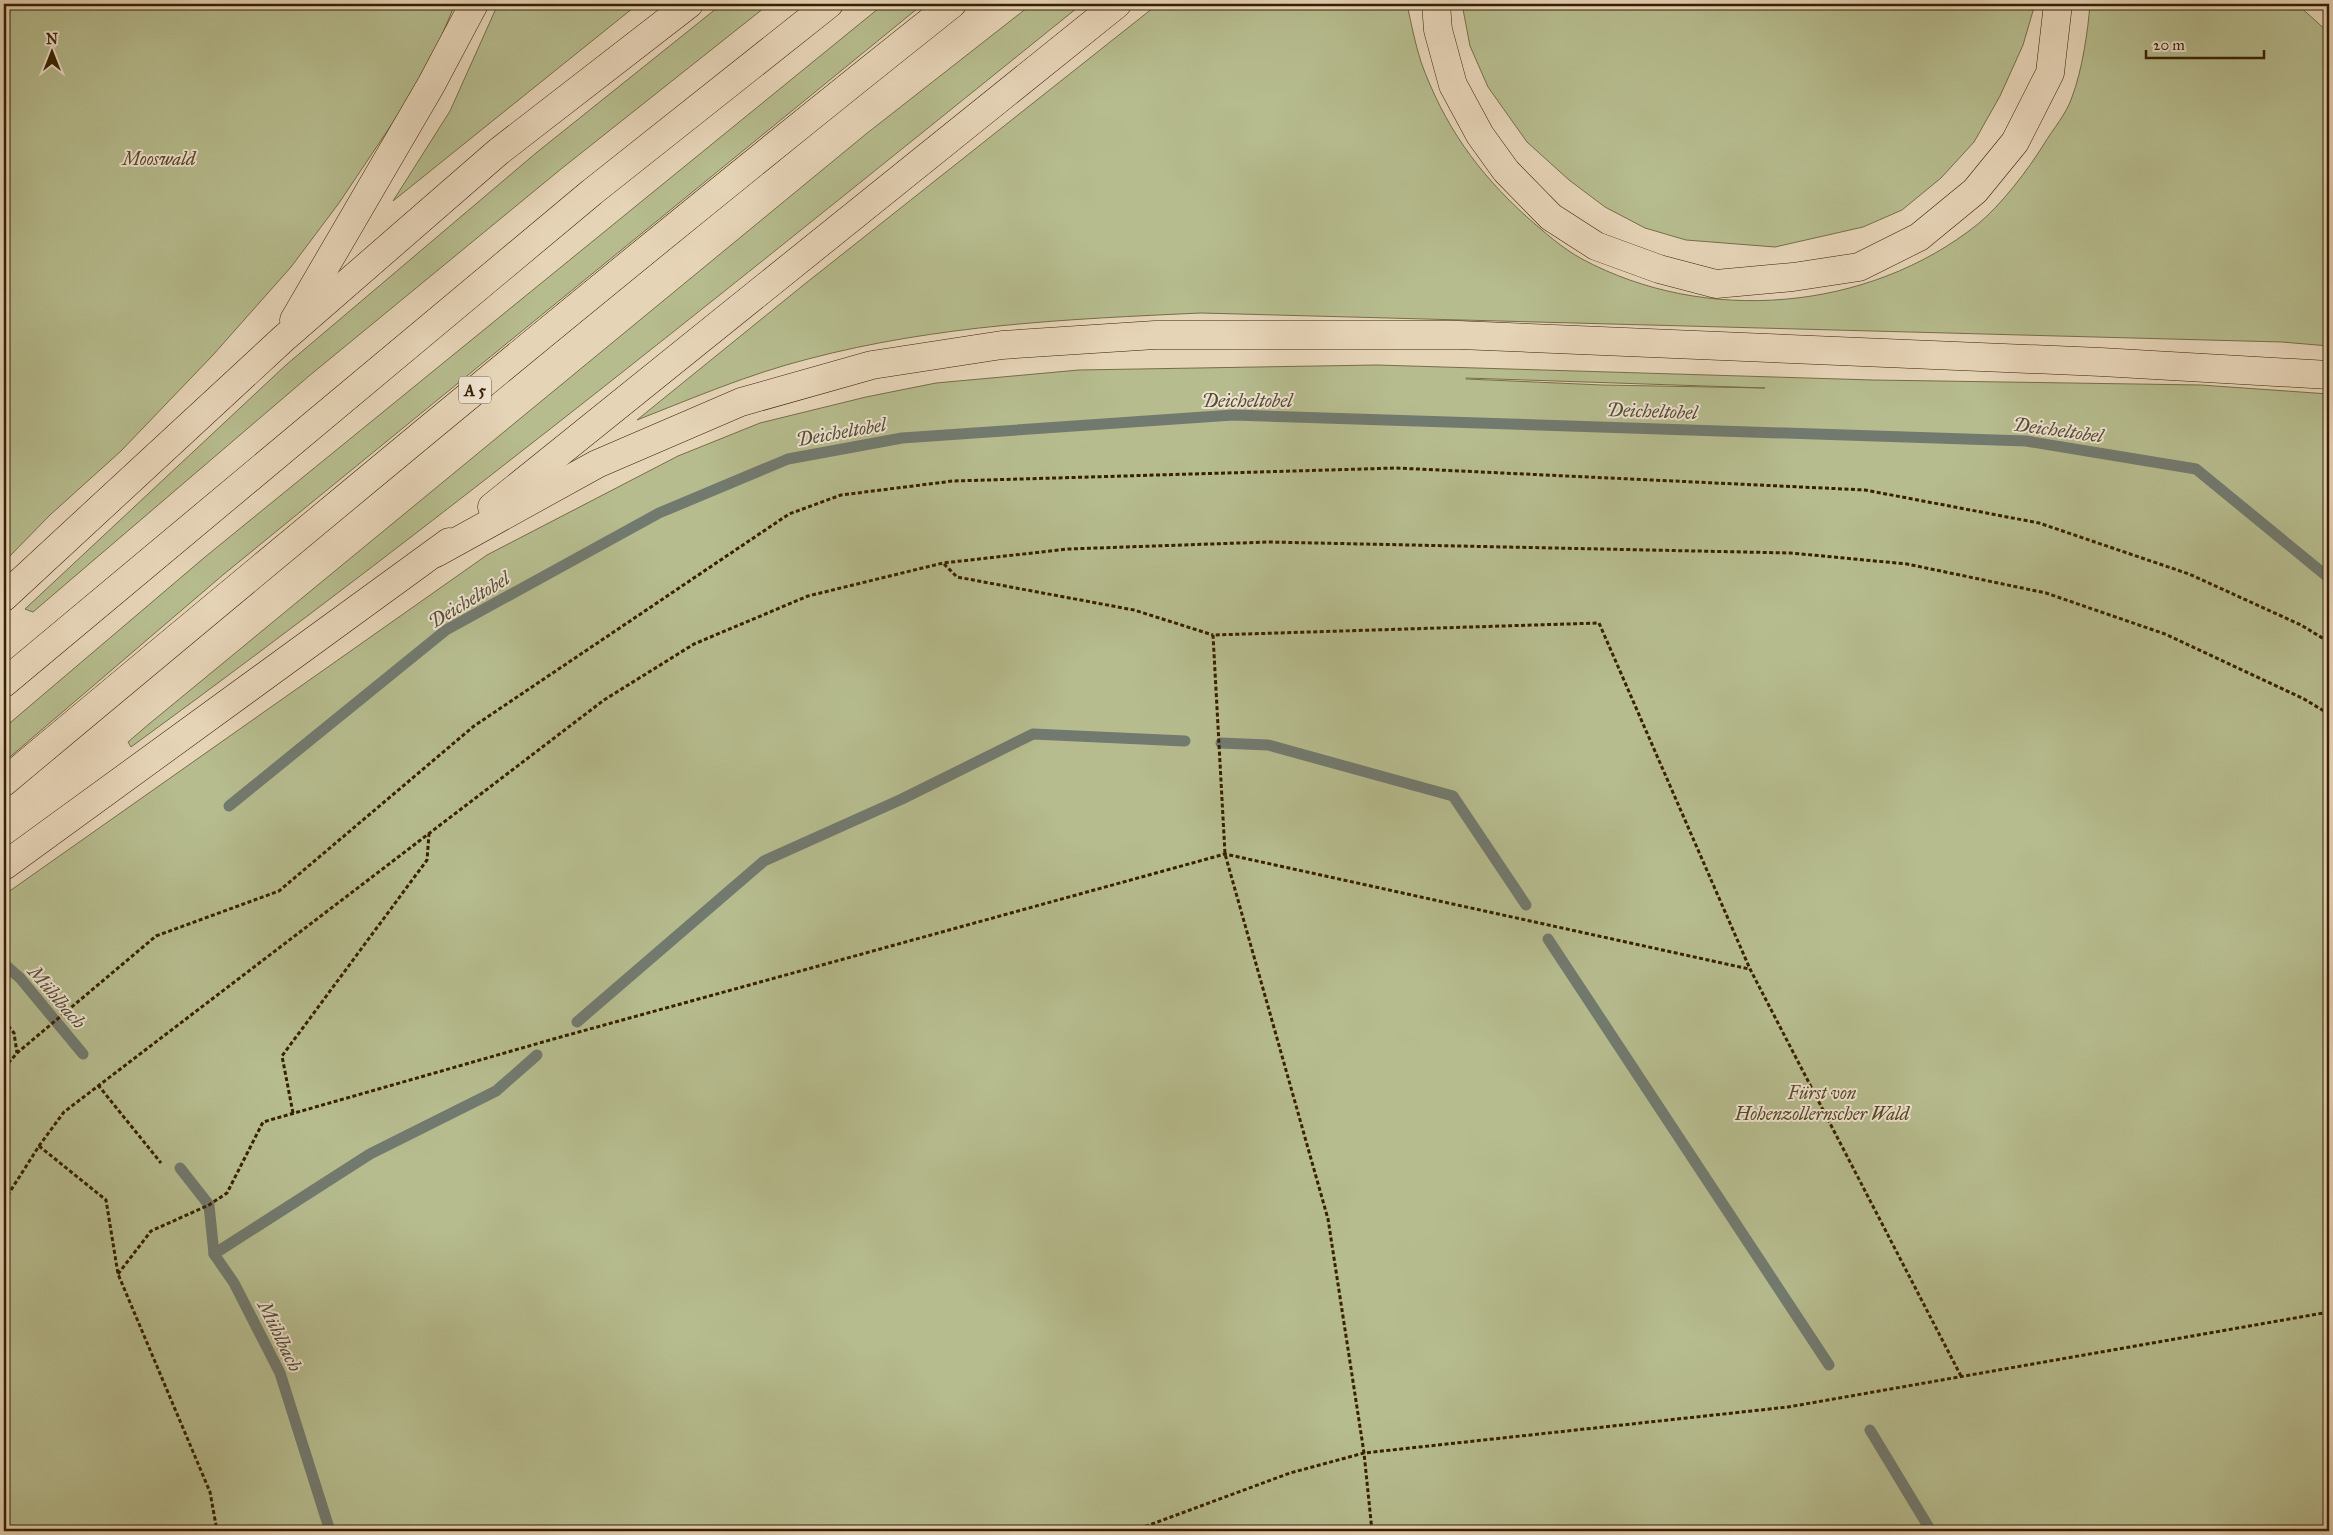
<svg xmlns="http://www.w3.org/2000/svg" width="2333" height="1535" font-family="'IM FELL Great Primer',serif">
  <rect width="100%" height="100%" fill="#e6d4b7"/>
  <filter id="stains"><feTurbulence type="fractalNoise" baseFrequency=".004" numOctaves="4"/><feColorMatrix values="0 0 0 0 .2 0 0 0 0 .09 0 0 0 0 .02 0 0 0 .5 -.17"/></filter>
  <radialGradient id="worn" r=".72"><stop offset=".6" stop-color="#630" stop-opacity="0"/><stop offset="1" stop-color="#630" stop-opacity=".3"/></radialGradient>
  <!-- green -->
  <g fill="#b6bc8e" stroke="#766e48" fill-rule="evenodd">
    <path d="M4,4H455L434,54L412,94L339,203L291,267L213,355L121,451L50,515L4,562Z"/>
    <path d="M498,4H638L393,201L450,111Z"/>
    <path d="M722,4H769L561,169L309,376L33,612L25,609L286,365L536,153Z"/>
    <path d="M884,4H923L224,574L4,762V728L205,557Z"/>
    <path d="M1032,4H1082C769,256 456,510 131,747L128,742L149,724L866,134Z"/>
    <path d="M1158,4H1407C1411,23 1415,43 1421,62C1444,125 1477,172 1527,217C1544,232 1562,248 1582,259C1705,325 1868,312 1978,224C2001,205 2028,170 2044,144C2053,129 2067,113 2072,97C2082,71 2088,31 2090,4H2297L2329,33V346L2282,342L1201,313C1068,319 937,325 808,359C749,374 693,398 637,420L801,287Z"/>
    <path d="M1462,4H2035L2023,45L2000,96L1974,142L1941,178L1902,210L1863,227L1775,247L1686,240L1645,228L1605,207L1569,180L1527,142L1488,87L1470,46Z"/>
    <path d="M1377,365L1873,380L2201,385L2329,394V1531H4V895L487,555L678,456L760,423L866,397L936,383L1079,370ZM1466,379V378L1765,388L1602,385Z"/>
  </g>
  <g fill="none" stroke-linecap="round" stroke-linejoin="round">
    <!-- stream -->
    <g stroke="#727a6f" stroke-width="11">
      <path d="M1221,743L1268,745L1453,796L1526,905"/>
      <path d="M229,806L446,630L659,513L788,459L902,438L1233,415L2026,441L2196,469L2329,578"/>
      <path d="M1548,939L1829,1365"/>
      <path d="M4,964L20,978L83,1054"/>
      <path d="M577,1022L764,861L902,799L1033,734L1185,741"/>
      <path d="M180,1168L209,1205L214,1254L234,1283L280,1373L330,1531"/>
      <path d="M214,1254L370,1154L496,1091L537,1055"/>
      <path d="M1870,1430L1931,1531"/>
    </g>
    <!-- highway casing -->
    <g stroke="#372001" stroke-width="29">
      <g id="highway">
        <path d="M1436,4L1438,30L1453,85L1480,135L1506,171L1551,217L1596,246L1659,269L1716,284L1793,277L1859,267L1919,237L1975,191L2015,142L2050,73L2058,4"/>
        <path d="M294,320L431,85L474,4"/>
        <path d="M492,507L1117,4"/>
        <path d="M436,553L597,464L741,402L872,365L1002,345L1155,335H1459L2101,362L2329,375"/>
        <path d="M4,597L283,339L498,152L689,4"/>
        <path d="M4,683L592,192L829,4"/>
        <path d="M4,782C318,520 632,258 952,4"/>
        <path d="M4,866L449,542"/>
      </g>
    </g>
    <!-- path -->
    <g stroke="#372001" stroke-width="3" stroke-dasharray="4 2.5" stroke-linecap="butt">
      <path d="M944,564L957,577L1134,610L1213,635"/>
      <path d="M4,1021L14,1033L17,1053"/>
      <path d="M4,1068L17,1053L156,936L279,891L474,726L789,514L841,495L953,481L1396,468L1865,490L2039,523L2189,574L2301,625L2329,642"/>
      <path d="M98,1085L161,1163"/>
      <path d="M293,1113L282,1056L427,860L429,834"/>
      <path d="M39,1146L106,1200L118,1274L210,1492L217,1531"/>
      <path d="M4,1201L39,1146L64,1112L604,700L694,644L808,596L943,563L1068,549L1268,542L1791,553L1907,564L2046,593L2165,634L2304,699L2329,714"/>
      <path d="M118,1274L151,1231L209,1205L227,1193L263,1122L557,1038L1225,854L1749,969"/>
      <path d="M1133,1531L1290,1473L1364,1453L1788,1407L2329,1312"/>
      <path d="M1372,1531L1364,1453L1328,1219L1225,854L1213,635L1599,623L1750,969L1962,1378"/>
    </g>
    <!-- highway -->
    <use href="#highway" stroke="#e6d4b7" stroke-width="28"/>
  </g>
  <g text-anchor="middle" dominant-baseline="central" stroke-width="4" stroke-linejoin="round" paint-order="stroke">
    <!-- shield labels -->
    <rect fill="#efe3d0" stroke="#6e5a3f" stroke-width="1" x="459" y="376.5" width="32" height="27" rx="4"/>
    <g font-size="16" font-weight="bold" fill="#372001">
      <text x="475" y="390">A 5</text>
    </g>
    <!-- park labels -->
    <g font-size="18" font-style="italic" fill="#574724" stroke="#efe3d0">
      <text x="159" y="159">Mooswald</text>
      <text x="1822" y="1093">Fürst von<tspan x="1822" dy="21">Hohenzollernscher Wald</tspan></text>
    </g>
    <!-- water labels -->
    <g font-size="19" font-style="italic" fill="#554d38" stroke="#efe3d0">
      <text x="1247" y="400">Deicheltobel</text>
      <text transform="translate(1652 411) rotate(2)">Deicheltobel</text>
      <text transform="translate(2058 430) rotate(8)">Deicheltobel</text>
      <text transform="translate(841 432) rotate(-10)">Deicheltobel</text>
      <text transform="translate(469 600) rotate(-31)">Deicheltobel</text>
      <text transform="translate(57 997) rotate(49)">Mühlbach</text>
      <text transform="translate(280 1336) rotate(64)">Mühlbach</text>
    </g>
  </g>
  <!-- margin -->
  <rect width="2333" height="1535" fill="none" stroke="#e6d4b7" stroke-width="20"/>
  <rect x="5" y="5" width="2323" height="1525" fill="none" stroke="#372001" stroke-width="2.5"/>
  <rect x="10" y="10" width="2313" height="1515" fill="none" stroke="#372001"/>
  <!-- north arrow -->
  <g transform="translate(52 52)" stroke="#efe3d0" stroke-width="4" paint-order="stroke">
  <path d="M0-4L9 19L0 12L-9 19Z" fill="#372001"/>
  <text y="-8" font-size="14" font-weight="bold" text-anchor="middle" fill="#372001">N</text>
  </g>
  <!-- scale -->
  <path d="M2146 50v8h118v-8" fill="none" stroke="#372001" stroke-width="2.5"/>
  <text x="2153" y="50" font-size="15" fill="#372001" stroke="#efe3d0" stroke-width="4" paint-order="stroke">20 m</text>
  <rect width="100%" height="100%" filter="url(#stains)"/>
  <rect width="100%" height="100%" fill="url(#worn)"/>
</svg>
